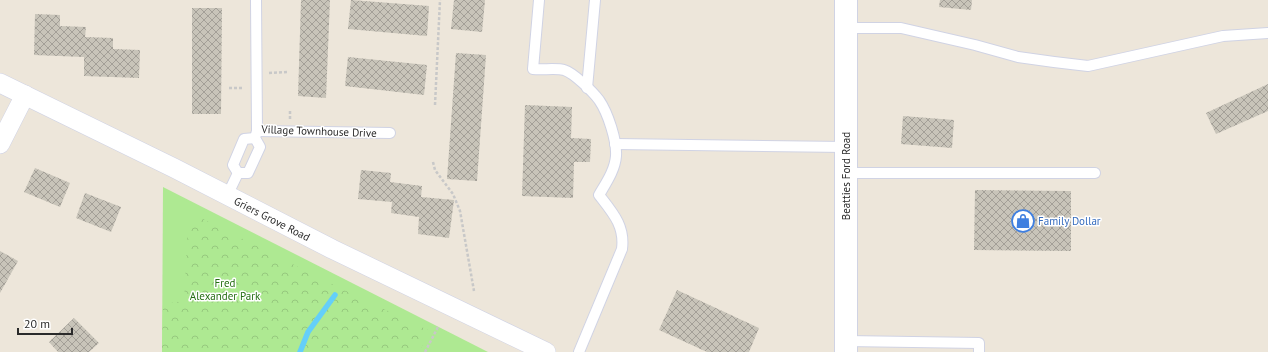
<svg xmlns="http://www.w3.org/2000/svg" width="1268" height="352" font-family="'PT Sans',sans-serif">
  <defs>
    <pattern id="forest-crowns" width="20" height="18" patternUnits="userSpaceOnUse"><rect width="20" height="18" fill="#aee992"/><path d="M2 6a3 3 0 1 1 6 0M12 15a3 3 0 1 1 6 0" fill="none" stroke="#96c87e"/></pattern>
    <pattern id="building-cross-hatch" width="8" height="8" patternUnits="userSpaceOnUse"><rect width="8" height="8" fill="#c8c4b9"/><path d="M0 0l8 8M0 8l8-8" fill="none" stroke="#a39f97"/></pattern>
  </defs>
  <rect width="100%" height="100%" fill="#ede6da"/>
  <!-- grass -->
  <path fill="#aee992" d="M163,187L488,352H162Z"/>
  <!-- forest -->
  <path fill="url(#forest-crowns)" d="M199,217L358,297L428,330V335L419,352H162L163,304L184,301L188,224Z"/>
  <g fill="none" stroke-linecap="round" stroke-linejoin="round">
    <!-- stream -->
    <path stroke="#64cff9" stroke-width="5.5" d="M300,352L308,332L335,295"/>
  </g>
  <!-- building -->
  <g fill="url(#building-cross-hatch)">
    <path d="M301,0H330L326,98L298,96Z"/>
    <path d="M351,0L429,6L427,36L348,29Z"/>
    <path d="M454,0H485L482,32L451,29Z"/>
    <path d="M940,0H972L971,10L939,7Z"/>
    <path d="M192,8H222L221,114H192Z"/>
    <path d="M35,14L60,15V26L86,27L85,37L113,38V49L140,50L139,78L84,76V57L34,55Z"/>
    <path d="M456,53L486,55L477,181L447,179Z"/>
    <path d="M348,57L427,65L424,95L345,86Z"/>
    <path d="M1268,84V111L1216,134L1206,113Z"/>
    <path d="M525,105L572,107L571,138L591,139L590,162H574L573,198L522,196Z"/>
    <path d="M903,116L954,120L952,148L901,144Z"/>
    <path d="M35,168L70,183L60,207L24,192Z"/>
    <path d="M361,170L391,173L390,182L422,186L421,197L454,200L449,238L418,234L419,217L391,213L392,202L358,199Z"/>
    <path d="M975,190L1071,191V251L974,250Z"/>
    <path d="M85,193L121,207L111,232L76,218Z"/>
    <path d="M0,251L18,261L0,293Z"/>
    <path d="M677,290L759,328L749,352H707L659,330Z"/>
    <path d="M74,318L99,343L89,352H58L49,342Z"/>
  </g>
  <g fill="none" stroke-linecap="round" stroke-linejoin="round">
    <!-- service casing -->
    <g stroke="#d0d3e4" stroke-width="12">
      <g id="service">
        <path d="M539,0L533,69C541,70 558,68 564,70C574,73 593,92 599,100C608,113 617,141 616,156C615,170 606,183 599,195C613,213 625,226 622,249L579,352"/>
        <path d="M846,28H901L975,45L1018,57L1054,62L1088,66L1223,36L1268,33"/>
        <path d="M587,88L595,0"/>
        <path d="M257,131L390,133"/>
        <path d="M615,144L846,147"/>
        <path d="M238,173H248L260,147L255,138L257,131L256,0"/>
        <path d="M238,173L233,165L244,139L255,138"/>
        <path d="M845,173H1095"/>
        <path d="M227,196L238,173"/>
        <path d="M846,341L979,343V352"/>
      </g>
    </g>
    <!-- minor casing -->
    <g stroke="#d0d3e4" stroke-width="20">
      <g id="minor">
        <path d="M0,83L174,168L332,249L546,352"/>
        <path d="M0,144L25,95"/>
      </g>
    </g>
    <!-- secondary casing -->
    <g stroke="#d0d3e4" stroke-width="24">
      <path id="secondary" d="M846,352V0"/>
    </g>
    <!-- path -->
    <g stroke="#c8c8c8" stroke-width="2.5" stroke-dasharray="3 2" stroke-linecap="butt">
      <path d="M269,73L287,72"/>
      <path d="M229,88H244"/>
      <path d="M435,105L440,0"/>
      <path d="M290,119V109"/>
      <path d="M433,162L435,170L453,194L460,211L474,291"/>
      <path d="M425,352L438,327"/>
    </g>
    <!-- service -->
    <use href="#service" stroke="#fff" stroke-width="10"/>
    <!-- minor -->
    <use href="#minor" stroke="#fff" stroke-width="19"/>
    <!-- secondary -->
    <use href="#secondary" stroke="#fff" stroke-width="22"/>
  </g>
  <!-- icons -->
  <defs>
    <g id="shop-ring" transform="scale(1.15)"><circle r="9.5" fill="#fff" stroke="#3f7fe0" stroke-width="1.5"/><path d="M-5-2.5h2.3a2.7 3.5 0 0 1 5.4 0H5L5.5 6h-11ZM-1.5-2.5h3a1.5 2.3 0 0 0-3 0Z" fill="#3f7fe0"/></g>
  </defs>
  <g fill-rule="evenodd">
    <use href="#shop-ring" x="1023" y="221"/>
  </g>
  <g text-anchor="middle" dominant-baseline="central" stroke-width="3" stroke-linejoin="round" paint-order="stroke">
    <!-- street labels -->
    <g font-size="11" fill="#2a2a2a" stroke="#fff">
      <text transform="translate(319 131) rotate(2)">Village Townhouse Drive</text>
      <text transform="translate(846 176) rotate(-90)">Beatties Ford Road</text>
      <text transform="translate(272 219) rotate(27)">Griers Grove Road</text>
    </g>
    <!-- shop labels -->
    <g font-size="11" fill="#366cbe" stroke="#fff" text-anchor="start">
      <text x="1038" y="221">Family Dollar</text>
    </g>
    <!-- park labels -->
    <g font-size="11" fill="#256e13" stroke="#fff">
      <text x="225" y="283">Fred<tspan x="225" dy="13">Alexander Park</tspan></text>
    </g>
  </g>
  <!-- scale -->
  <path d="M18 328v6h54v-6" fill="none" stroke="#2a2a2a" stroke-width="2"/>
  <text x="24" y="328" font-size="12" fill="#2a2a2a" stroke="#ffffff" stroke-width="3" paint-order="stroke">20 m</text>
</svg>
